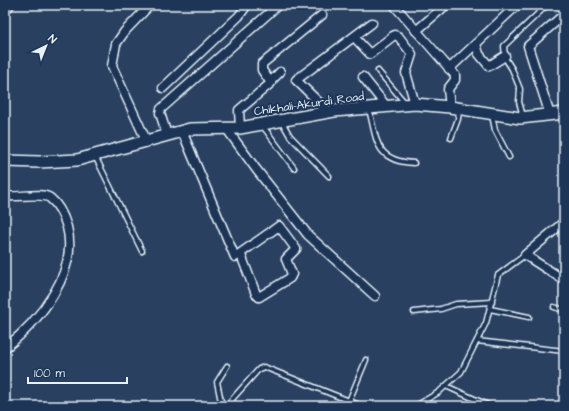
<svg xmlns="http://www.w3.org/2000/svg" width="569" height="411" font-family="'Architects Daughter',sans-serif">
  <rect width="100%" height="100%" fill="#294061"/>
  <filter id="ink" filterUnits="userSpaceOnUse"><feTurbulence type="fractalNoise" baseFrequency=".025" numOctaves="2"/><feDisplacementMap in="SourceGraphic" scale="8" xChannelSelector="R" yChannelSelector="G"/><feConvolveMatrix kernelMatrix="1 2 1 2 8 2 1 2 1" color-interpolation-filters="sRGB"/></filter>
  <g filter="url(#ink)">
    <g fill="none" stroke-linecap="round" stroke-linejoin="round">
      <!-- lane casing -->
      <g stroke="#e8f1f8" stroke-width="7">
        <g id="lane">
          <path d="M378,71L406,104"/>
          <path d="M369,109C377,141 375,161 414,163"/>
          <path d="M492,115L495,130L509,157"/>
          <path d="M523,116L519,102L520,89L512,69L505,58L504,46L547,5"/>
          <path d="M282,122L290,136L329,176"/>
          <path d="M262,125L294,168"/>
          <path d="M451,138L458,119L459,110"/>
          <path d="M95,156L142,251"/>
          <path d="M554,307L564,310"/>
          <path d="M490,309L529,317"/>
          <path d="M414,312L441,309L456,304L492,302"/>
          <path d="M477,341L564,351"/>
          <path d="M446,386L490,406"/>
          <path d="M349,401L366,360"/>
          <path d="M222,406L217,382L227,366"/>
          <path d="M226,406L259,369L264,367L362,406"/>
          <path d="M416,406L439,392L461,372L486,323L498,275L525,255"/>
        </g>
      </g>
      <!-- street casing -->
      <g stroke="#e8f1f8" stroke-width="11">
        <g id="street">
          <path d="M394,5L455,75V80L448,89L450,107"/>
          <path d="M5,10L10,5"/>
          <path d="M416,31L446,5"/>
          <path d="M354,37L370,54L393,36L395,35L399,37L412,54L406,73L415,104"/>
          <path d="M476,44L479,54L489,66L505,56"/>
          <path d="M449,69L515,7L512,5"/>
          <path d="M363,77L387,107"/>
          <path d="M271,81L280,72"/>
          <path d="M163,88L239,16L247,5"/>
          <path d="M329,112L296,80L372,23"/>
          <path d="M550,115L528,46L560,18"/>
          <path d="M226,128L256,169L308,235L375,296"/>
          <path d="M240,128L239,110L271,83L262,70V64L322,15"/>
          <path d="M182,131L235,257L279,226L296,249L286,259L292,274L290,278L259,297L256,294L241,255"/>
          <path d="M167,135L160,113L161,109L278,5"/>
          <path d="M146,140L112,66L116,44L125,31L150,5"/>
          <path d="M5,196C16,198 42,192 50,198C59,205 64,217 67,227C79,273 39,321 5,348"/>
          <path d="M564,222L525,255L564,280"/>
        </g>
      </g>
      <!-- secondary casing -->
      <g stroke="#e8f1f8" stroke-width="14">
        <path id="secondary" d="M5,161L39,162L77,160L190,129L240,128L334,111L415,104L450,107L520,118L564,113"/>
      </g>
      <!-- lane -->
      <use href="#lane" stroke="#1d3557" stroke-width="4"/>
      <!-- street -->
      <use href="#street" stroke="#1d3557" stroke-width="8"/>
      <!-- secondary -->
      <use href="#secondary" stroke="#1d3557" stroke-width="11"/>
    </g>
  </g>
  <g text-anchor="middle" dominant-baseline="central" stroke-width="4" stroke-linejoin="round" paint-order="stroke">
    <!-- street labels -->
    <g font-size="12" fill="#e8f1f8" stroke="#1d3557">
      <text transform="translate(309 104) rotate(-8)">Chikhali-Akurdi Road</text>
    </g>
  </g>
  <!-- margin -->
  <rect width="569" height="411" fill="none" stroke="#1d3557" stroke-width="20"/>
  <rect x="10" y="10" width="549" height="391" fill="none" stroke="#e8f1f8" stroke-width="1.5" filter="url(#ink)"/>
  <!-- north arrow -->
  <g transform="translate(46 46) rotate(43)" stroke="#1d3557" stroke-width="3" paint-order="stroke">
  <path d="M0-3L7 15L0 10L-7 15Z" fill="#e8f1f8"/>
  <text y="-6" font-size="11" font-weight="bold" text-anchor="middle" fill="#e8f1f8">N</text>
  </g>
  <!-- scale -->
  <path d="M28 377v6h99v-6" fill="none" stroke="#e8f1f8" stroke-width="2"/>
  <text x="34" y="377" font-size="12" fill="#e8f1f8" stroke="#1d3557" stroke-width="3" paint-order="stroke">100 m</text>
</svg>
